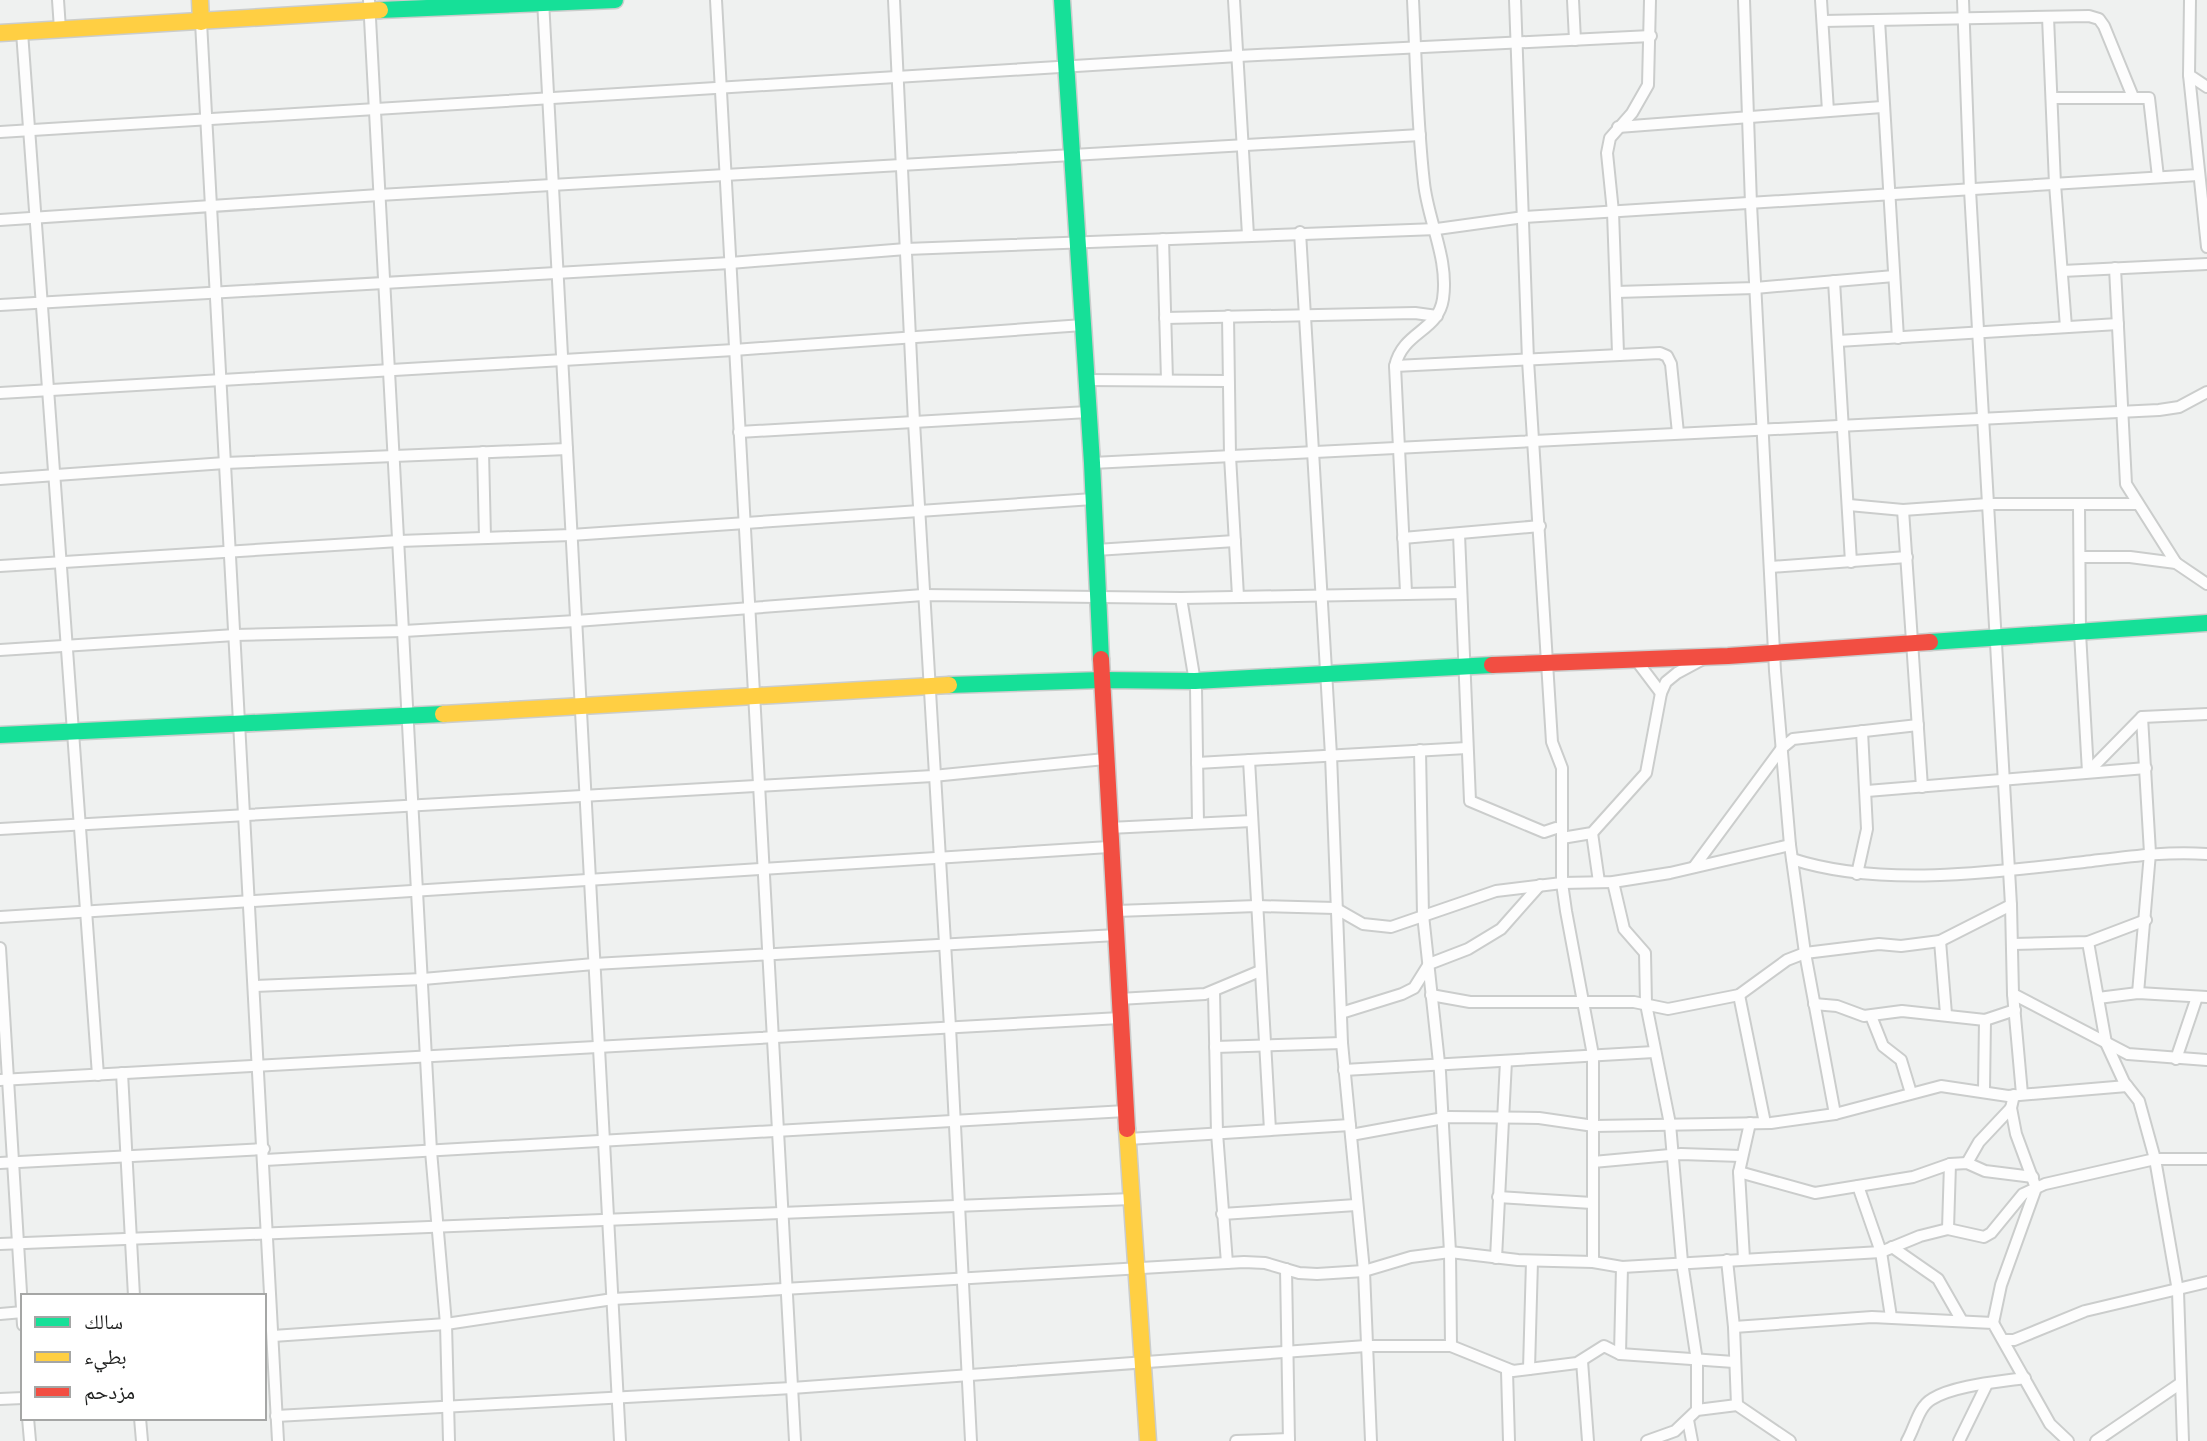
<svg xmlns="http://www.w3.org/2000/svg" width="2207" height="1441" font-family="Overpass,'Noto Naskh Arabic',sans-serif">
  <rect width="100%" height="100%" fill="#eff1f0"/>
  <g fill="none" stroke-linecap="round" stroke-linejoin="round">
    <!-- street casing -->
    <g stroke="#cbcdcc" stroke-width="14">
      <g id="street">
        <path d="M58,0L60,29"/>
        <path d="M369,0L431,1151L446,1324L449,1441"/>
        <path d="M543,0L620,1441"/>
        <path d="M716,0L795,1441"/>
        <path d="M894,0L914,422L950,1027L971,1441"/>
        <path d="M1234,0L1248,235"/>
        <path d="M1515,0L1528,360L1552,742L1562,768V883L1566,911L1593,1055V1262"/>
        <path d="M1573,0L1575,40"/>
        <path d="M1744,0L1751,204L1775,671L1790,845L1805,953L1835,1114"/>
        <path d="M1821,0L1828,111"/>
        <path d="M1963,0L1970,190L2011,905L2013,994L2022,1094"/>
        <path d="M2190,0L2189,75L2207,87"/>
        <path d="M2048,17L2055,184L2066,327"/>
        <path d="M1879,20L1898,338"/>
        <path d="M1823,21L2089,16L2099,19L2104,26L2133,97"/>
        <path d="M201,22L278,1441"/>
        <path d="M22,32L98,1075"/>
        <path d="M2189,75L2207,247"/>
        <path d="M2052,98H2149L2158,177"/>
        <path d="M1618,127L1882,107"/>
        <path d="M0,132L1238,56L1651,36"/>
        <path d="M0,220L379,195L1420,135"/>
        <path d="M1300,232L1331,755L1342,1043L1364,1271L1371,1441"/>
        <path d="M1163,239L1167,380"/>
        <path d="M2115,268L2126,484L2176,563"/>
        <path d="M2062,271L2207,264"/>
        <path d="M1834,281L1851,562"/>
        <path d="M1616,292L1755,288L1894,276"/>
        <path d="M0,305L730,263L906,249L1437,229L1524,217L2198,175"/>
        <path d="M1228,316L1230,456L1238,596"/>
        <path d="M1165,318L1415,313L1437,316"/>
        <path d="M1838,341L2118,324"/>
        <path d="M1618,353L1613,212L1607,153L1610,138L1632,113L1648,85L1650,0"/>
        <path d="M1395,366L1660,353L1667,356L1671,364L1678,433"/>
        <path d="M1086,380L1228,381"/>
        <path d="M0,393L734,350L1083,325"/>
        <path d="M739,432L1088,412"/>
        <path d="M483,452L485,537"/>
        <path d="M1092,463L2159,410L2179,407L2207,392"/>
        <path d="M0,479L225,463L567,449"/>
        <path d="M1849,505L1903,510L1988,504H2138"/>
        <path d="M2079,505L2080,633L2088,772"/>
        <path d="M1903,510L1922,787"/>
        <path d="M1459,534L1470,801L1544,832L1556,828"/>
        <path d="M1403,538L1540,526"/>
        <path d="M1096,550L1235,541"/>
        <path d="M2080,557H2130L2176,563L2207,584"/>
        <path d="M0,566L399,541L571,535L1093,499"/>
        <path d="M1771,567L1907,557"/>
        <path d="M1406,592L1395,366C1403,331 1438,332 1443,299C1449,259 1428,221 1424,183C1417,122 1416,61 1413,0"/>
        <path d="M1181,598L1196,688L1198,823"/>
        <path d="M0,650L235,635L404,631L576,621L923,595L1181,598L1461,593"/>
        <path d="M1636,660L1661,693"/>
        <path d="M1420,750L1423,915L1440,1072L1450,1252L1451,1346"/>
        <path d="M1249,760L1270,1130"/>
        <path d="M1197,763L1467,748"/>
        <path d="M2088,772L2142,717L2207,714"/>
        <path d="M1867,791L2146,768"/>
        <path d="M1109,828L1252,821"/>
        <path d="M0,829L933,776L1105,759"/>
        <path d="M1592,833L1599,882"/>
        <path d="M1562,838L1592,833L1646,773L1661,693L1666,682L1677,673L1703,659"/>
        <path d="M1792,859C1881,888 1992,872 2084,862C2126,857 2165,851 2207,854"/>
        <path d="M1694,867L1782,748L1793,739L1918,725"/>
        <path d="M1857,874L1867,829L1862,731"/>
        <path d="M1613,882L1624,929L1645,953L1646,1004L1670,1124L1682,1262L1697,1361V1410"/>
        <path d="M1116,911L1257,906L1335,908L1363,924L1391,927L1496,891L1562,883L1613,882L1670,873L1790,845"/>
        <path d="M0,917L1109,847"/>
        <path d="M1940,941L1946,1014"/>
        <path d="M2088,942L2106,1043L2124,1082L2139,1101L2155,1159L2178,1291L2183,1441"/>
        <path d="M2013,944L2088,942L2146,920"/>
        <path d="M0,948L23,1325"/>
        <path d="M255,986L423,979L594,964L1117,935"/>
        <path d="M1214,991L1217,1133L1227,1263"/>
        <path d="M2138,993L2150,853L2142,717"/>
        <path d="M2013,994L2128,1054L2207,1060"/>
        <path d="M1431,995L1470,1002H1634L1668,1009L1739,995L1787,960L1805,953L1879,944L1901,946L1940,941L2011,905"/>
        <path d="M1739,995L1765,1123"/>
        <path d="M2098,998L2138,993L2207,997"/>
        <path d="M1119,999L1205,994L1260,971"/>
        <path d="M1814,1004L1837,1006L1864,1016L1902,1011L1985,1020L2015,1010"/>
        <path d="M1341,1013L1402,994L1414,988L1429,964L1468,949L1501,929L1540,885"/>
        <path d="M1871,1016L1883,1046L1901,1060L1911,1093"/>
        <path d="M1215,1047L1342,1043"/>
        <path d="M2176,1059L2197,997"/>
        <path d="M1344,1070L1654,1052"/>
        <path d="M122,1073L134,1296"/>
        <path d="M0,1080L1120,1018"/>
        <path d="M1984,1090L1985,1020"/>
        <path d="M1351,1135L1449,1117L1539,1118L1594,1126L1771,1123L1835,1114L1941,1086L2008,1096L2127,1086"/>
        <path d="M1128,1139L1350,1125"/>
        <path d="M265,1160L1126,1111"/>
        <path d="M1593,1162L1681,1154L1741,1156"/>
        <path d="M0,1163L264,1149"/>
        <path d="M1967,1163L1979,1142L2011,1108"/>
        <path d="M1739,1172L1815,1193L1913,1177L1950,1164L1967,1163L1985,1171L2033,1177"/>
        <path d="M1858,1186L1881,1252L1891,1317"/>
        <path d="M1498,1197L1592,1203"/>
        <path d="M1222,1214L1356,1205"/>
        <path d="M1948,1229L1950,1164"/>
        <path d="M0,1244L1132,1199"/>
        <path d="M1892,1247L1938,1279L1962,1321"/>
        <path d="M1496,1258L1506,1061"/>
        <path d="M1744,1259L1739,1172L1750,1123"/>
        <path d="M1727,1260L1734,1327L1737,1405"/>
        <path d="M1286,1269L1289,1441"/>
        <path d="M0,1314L23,1312"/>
        <path d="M1993,1323L2001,1285L2036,1188L2016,1134L2011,1108L2014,1095"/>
        <path d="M1734,1327L1872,1317L1993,1323L2050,1424L2068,1441"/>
        <path d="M273,1336L446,1324L613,1299L1244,1262L1265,1263L1299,1273L1317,1274L1364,1271L1411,1257L1450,1252L1518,1260L1593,1262L1622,1267L1881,1252L1920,1236L1948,1229L1984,1237L1991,1233L2023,1194L2045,1184L2155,1159H2207"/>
        <path d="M2005,1340H2014L2085,1311L2207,1282"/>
        <path d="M1620,1354L1622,1267"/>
        <path d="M1582,1361L1588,1441"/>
        <path d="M1529,1369L1532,1261"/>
        <path d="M1507,1371L1509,1441"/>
        <path d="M0,1399L23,1398"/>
        <path d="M276,1416L792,1388L1366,1346H1451L1513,1371L1577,1363L1604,1346L1620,1354L1734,1362"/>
        <path d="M28,1418L30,1441"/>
        <path d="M140,1418L142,1441"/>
        <path d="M1688,1420L1692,1441"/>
        <path d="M1236,1441L1289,1439"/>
        <path d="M1647,1441L1675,1431L1697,1410L1737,1405L1790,1441"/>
        <path d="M1907,1441C1915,1428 1918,1407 1932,1399C1955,1385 1999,1382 2025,1378"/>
        <path d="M1959,1441L1987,1384"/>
        <path d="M2096,1441L2181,1383"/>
      </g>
    </g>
    <!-- fast casing -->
    <g stroke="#cbcdcc" stroke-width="19">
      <g id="fast">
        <path d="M1062,0L1092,463L1101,659"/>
        <path d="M380,10L615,0"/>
        <path d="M1930,642L2207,623"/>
        <path d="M949,685L1102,680L1195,681L1492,665"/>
        <path d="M0,735L443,714"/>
      </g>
    </g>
    <!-- slow casing -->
    <g stroke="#cbcdcc" stroke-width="19">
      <g id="slow">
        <path d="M200,0L201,22"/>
        <path d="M0,33L380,10"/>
        <path d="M443,714L949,685"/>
        <path d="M1127,1129L1148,1441"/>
      </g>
    </g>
    <!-- jam casing -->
    <g stroke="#cbcdcc" stroke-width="19">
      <g id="jam">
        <path d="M1101,659L1127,1129"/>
        <path d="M1492,665L1728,656L1930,642"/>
      </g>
    </g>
    <!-- street -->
    <use href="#street" stroke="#fdfdfd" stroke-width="10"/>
    <!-- fast -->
    <use href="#fast" stroke="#16e098" stroke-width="16"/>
    <!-- slow -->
    <use href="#slow" stroke="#ffcf43" stroke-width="16"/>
    <!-- jam -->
    <use href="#jam" stroke="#f24e42" stroke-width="16"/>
  </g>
  <!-- legend -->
  <rect x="21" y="1294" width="245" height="126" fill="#ffffff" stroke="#a5a6a5" stroke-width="2"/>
  <rect x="35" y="1317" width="35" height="10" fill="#16e098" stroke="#a5a6a5" stroke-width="2"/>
  <text x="84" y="1329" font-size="21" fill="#1f201f">سالك</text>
  <rect x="35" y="1352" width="35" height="10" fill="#ffcf43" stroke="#a5a6a5" stroke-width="2"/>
  <text x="84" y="1364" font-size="21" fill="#1f201f">بطيء</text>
  <rect x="35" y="1387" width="35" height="10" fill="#f24e42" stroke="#a5a6a5" stroke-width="2"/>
  <text x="84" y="1399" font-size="21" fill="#1f201f">مزدحم</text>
</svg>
